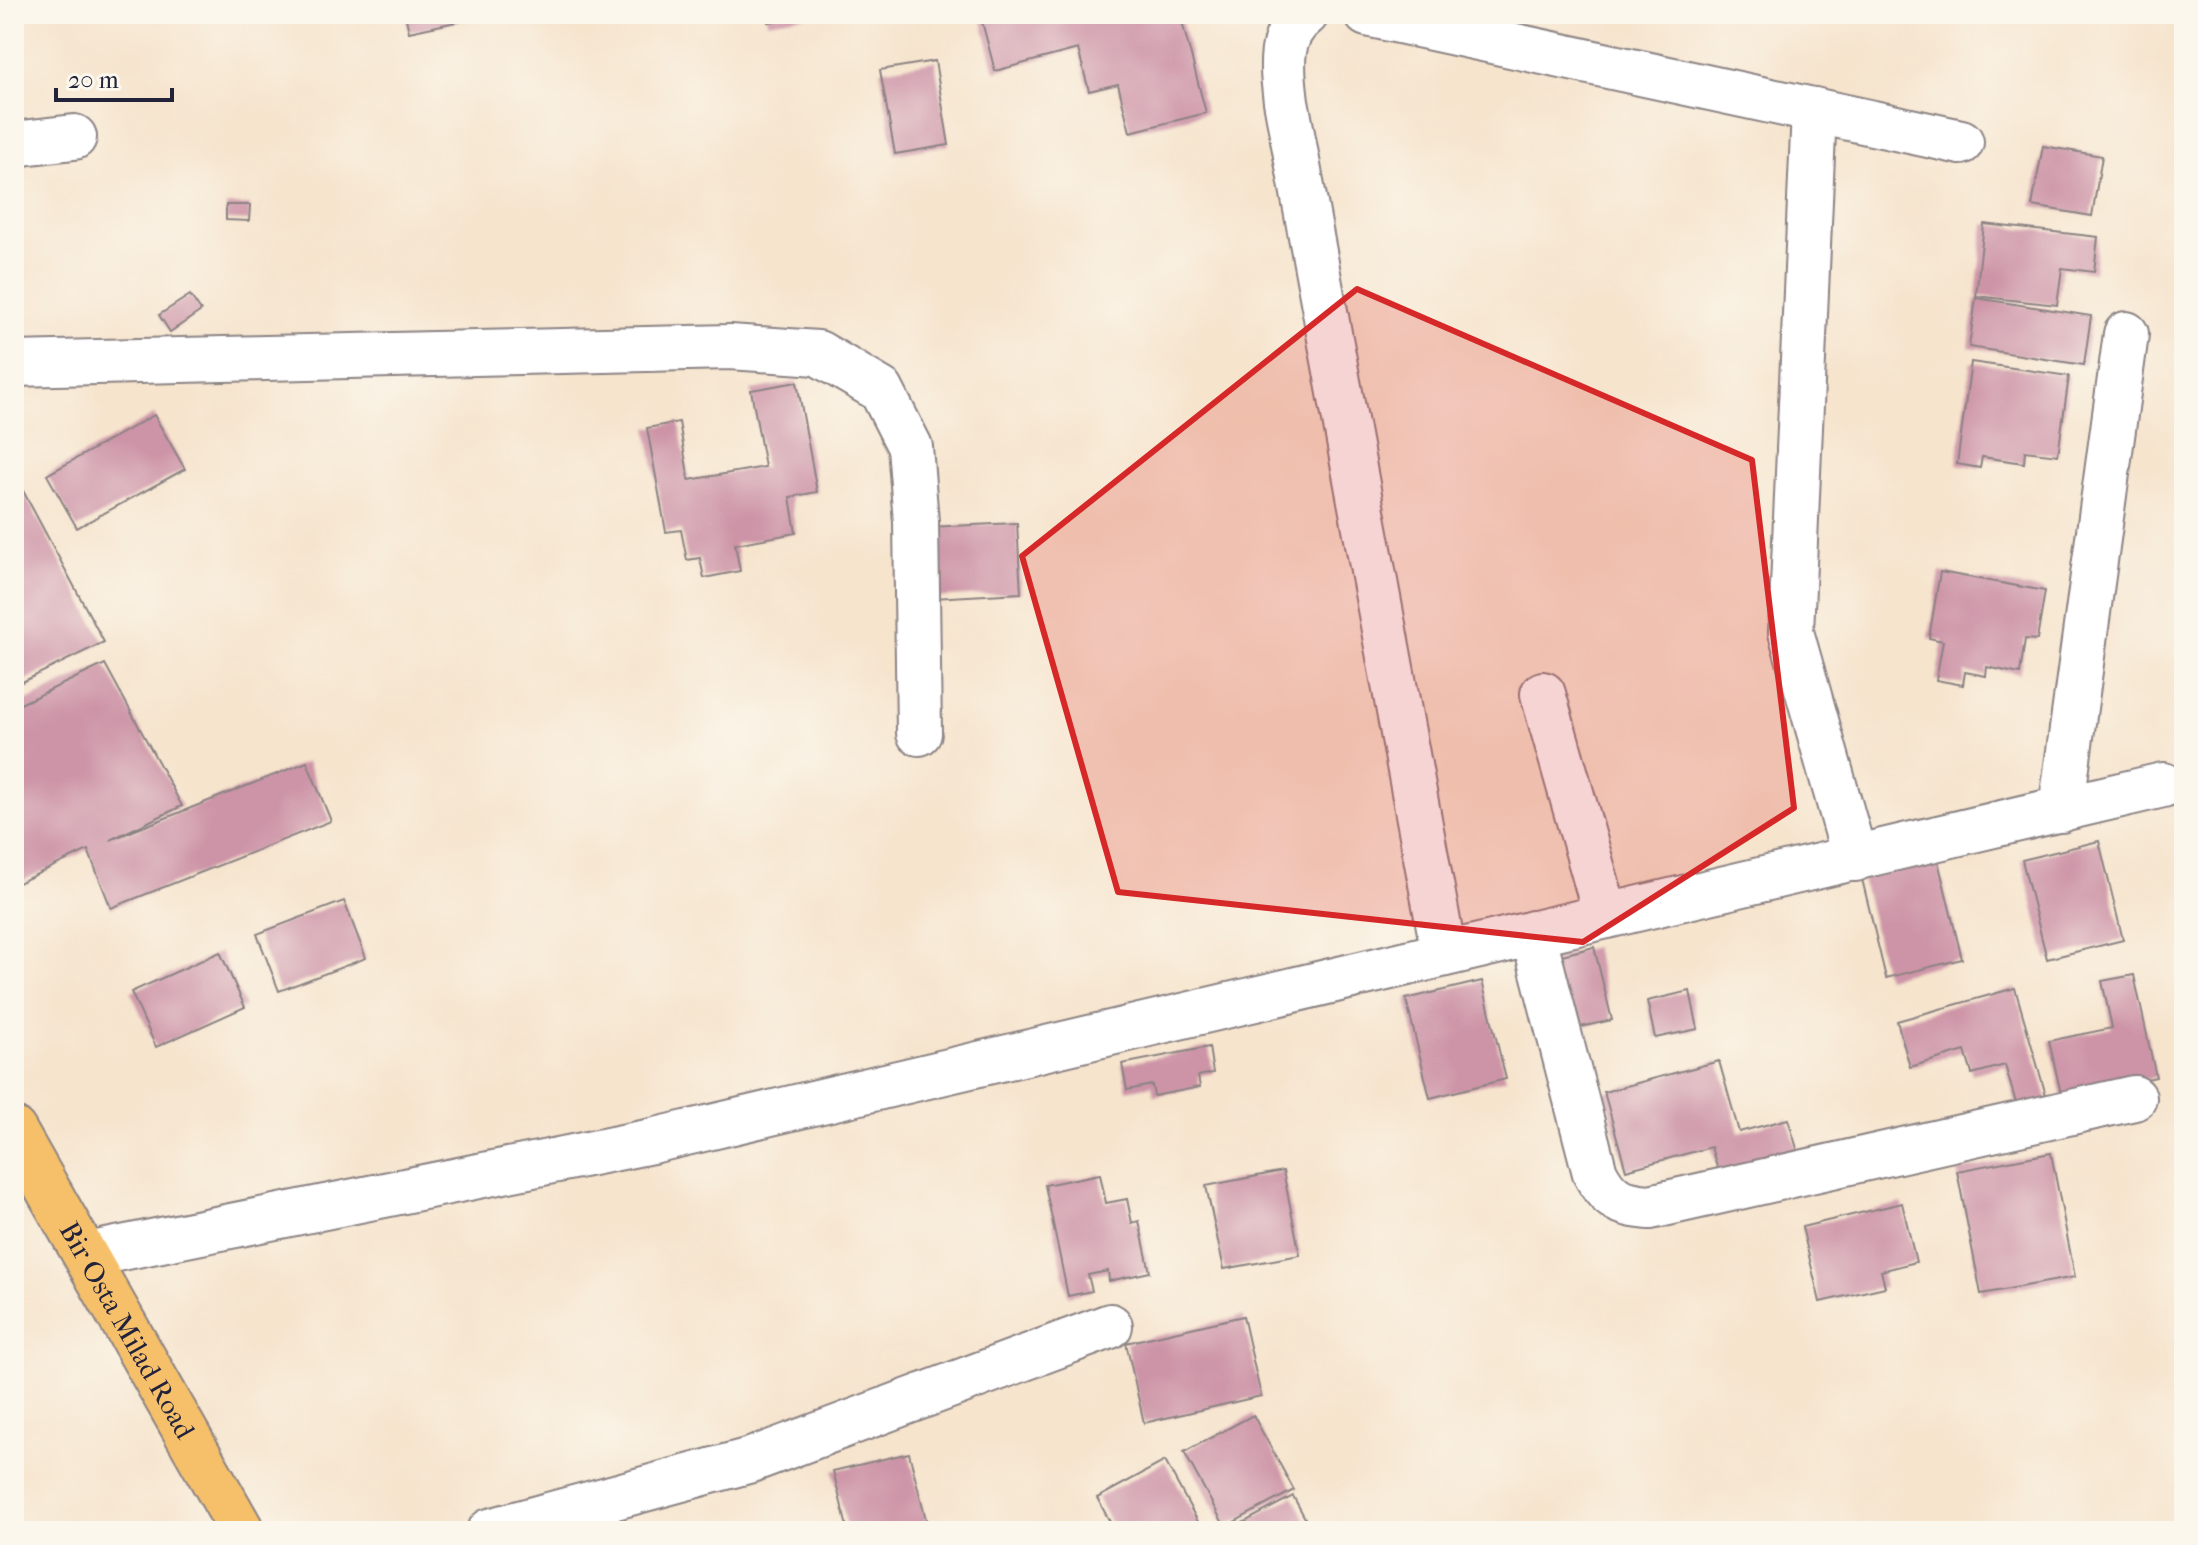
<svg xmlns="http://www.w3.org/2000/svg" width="2198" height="1545" font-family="'IM FELL French Canon',serif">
  <rect width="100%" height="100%" fill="#fbf7ec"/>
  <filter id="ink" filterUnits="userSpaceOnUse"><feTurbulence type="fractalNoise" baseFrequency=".0125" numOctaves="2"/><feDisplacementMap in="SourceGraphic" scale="16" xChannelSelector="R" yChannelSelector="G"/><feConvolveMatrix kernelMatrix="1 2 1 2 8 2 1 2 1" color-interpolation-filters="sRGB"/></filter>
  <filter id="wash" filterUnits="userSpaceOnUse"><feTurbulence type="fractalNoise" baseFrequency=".006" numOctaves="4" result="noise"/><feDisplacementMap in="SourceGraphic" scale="32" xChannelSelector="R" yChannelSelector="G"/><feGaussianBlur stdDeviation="1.8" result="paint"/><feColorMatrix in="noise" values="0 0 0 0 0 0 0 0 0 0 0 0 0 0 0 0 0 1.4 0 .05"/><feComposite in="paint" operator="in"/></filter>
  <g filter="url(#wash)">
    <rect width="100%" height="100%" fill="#f6e4cd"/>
    <g id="blocks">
      <!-- building -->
      <g fill="#cd94a7">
        <path d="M405,14H489V15L409,32Z"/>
        <path d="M766,14H804L805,16L768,22Z"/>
        <path d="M980,14H1180L1206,113L1130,132L1118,84L1089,91L1078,49L995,71Z"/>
        <path d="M935,61L949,145L895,154L880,70Z"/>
        <path d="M2043,146L2102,156L2092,216L2032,206Z"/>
        <path d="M226,205H250L249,221L226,220Z"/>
        <path d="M1984,224L2098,237L2094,272L2062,268L2057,305L1976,296Z"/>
        <path d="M190,295L201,311L170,332L159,315Z"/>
        <path d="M1976,298L2091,316L2084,365L1969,347Z"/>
        <path d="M1971,362L2069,376L2058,455L2025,451L2024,463L1982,457L1980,468L1957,464Z"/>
        <path d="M797,382L817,492L790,497L796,533L735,544L740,571L704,578L700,558L687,560L681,530L666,532L647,428L679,422L689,480L765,467L751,390Z"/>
        <path d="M154,415L185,469L77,528L47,475Z"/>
        <path d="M14,474L104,642L14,686Z"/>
        <path d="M1017,523L1021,593L933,598L929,527Z"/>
        <path d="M1940,572L2045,591L2037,640L2025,639L2020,674L1987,667L1986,676L1965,672L1963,685L1936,680L1943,641L1929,638Z"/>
        <path d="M105,664L182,806L110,840L307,762L331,821L111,908L88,850L14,885V707Z"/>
        <path d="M2099,841L2123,940L2047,959L2022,860Z"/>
        <path d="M1938,861L1962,959L1886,978L1862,879Z"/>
        <path d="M344,901L366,958L279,991L257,934Z"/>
        <path d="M1594,947L1612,1020L1567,1030L1550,958Z"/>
        <path d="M220,952L245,1007L156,1047L131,992Z"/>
        <path d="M2134,975L2156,1077L2062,1098L2049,1041L2112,1028L2102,981Z"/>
        <path d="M1482,981L1506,1079L1430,1098L1406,999Z"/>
        <path d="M2015,988L2048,1102L2018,1110L2005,1065L1972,1074L1965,1051L1910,1067L1897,1021Z"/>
        <path d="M1690,991L1698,1029L1655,1038L1647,1001Z"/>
        <path d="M1209,1047L1213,1073L1198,1076L1200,1087L1154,1096L1152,1085L1127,1090L1122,1064Z"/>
        <path d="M1719,1061L1739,1132L1788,1119L1799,1155L1720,1177L1711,1147L1626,1170L1604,1092Z"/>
        <path d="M2051,1153L2075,1277L1981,1294L1957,1171Z"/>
        <path d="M1283,1171L1300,1255L1224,1269L1206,1186Z"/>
        <path d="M1100,1174L1106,1203L1127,1199L1132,1223L1139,1221L1150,1272L1109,1281L1108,1271L1088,1275L1092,1291L1068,1296L1045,1185Z"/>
        <path d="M1902,1203L1916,1262L1881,1271L1885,1287L1820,1302L1802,1227Z"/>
        <path d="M1243,1316L1261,1396L1144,1423L1126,1343Z"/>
        <path d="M1253,1415L1294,1490L1225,1527L1184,1452Z"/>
        <path d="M909,1453L929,1531H848L833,1471Z"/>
        <path d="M1165,1461L1203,1531H1115L1097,1498Z"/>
        <path d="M1293,1496L1312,1531H1228Z"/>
      </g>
    </g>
  </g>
  <g filter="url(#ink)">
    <use href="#blocks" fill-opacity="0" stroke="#8c8384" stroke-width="2"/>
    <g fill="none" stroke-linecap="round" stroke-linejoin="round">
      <!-- minor casing -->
      <g stroke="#8c8384" stroke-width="48">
        <g id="minor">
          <path d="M1306,14C1277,35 1282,69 1286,101L1444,954"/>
          <path d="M1367,14L1961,142"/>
          <path d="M1814,110L1791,632L1855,859"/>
          <path d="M14,144L74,137"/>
          <path d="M14,364L730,347L818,353L881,390L910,447L916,522L919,733"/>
          <path d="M1543,694L1606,916"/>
          <path d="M2061,810L2126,334"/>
          <path d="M1533,933L1595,1173C1609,1200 1620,1204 1650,1207L2134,1098"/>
          <path d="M87,1255L652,1141L2163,785"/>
          <path d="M490,1531L751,1460L1110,1326"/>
        </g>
      </g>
      <!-- major casing -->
      <g stroke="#8c8384" stroke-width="48">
        <g id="major">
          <path id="s1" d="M14,1130L242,1531"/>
        </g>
      </g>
      <!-- minor -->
      <use href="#minor" stroke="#fff" stroke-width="44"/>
      <!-- major -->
      <use href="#major" stroke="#f6c06b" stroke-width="44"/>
    </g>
  </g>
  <!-- marked area -->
  <path fill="#d62828" fill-opacity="0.2" stroke="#d62828" stroke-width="6" stroke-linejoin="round" d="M1357,289L1752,460L1794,808L1583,942L1118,892L1022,556Z"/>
  <g text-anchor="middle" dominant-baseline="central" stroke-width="7" stroke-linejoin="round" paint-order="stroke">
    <!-- street labels -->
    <g font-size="28" fill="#22223b" stroke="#fbf7ec">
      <text stroke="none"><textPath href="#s1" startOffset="230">Bir Osta Milad Road</textPath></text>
    </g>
  </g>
  <!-- margin -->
  <rect width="2198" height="1545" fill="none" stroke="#fbf7ec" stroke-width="48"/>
  <!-- scale -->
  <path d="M56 88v12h116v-12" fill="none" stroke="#22223b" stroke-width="4"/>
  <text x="68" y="88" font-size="24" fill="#22223b" stroke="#fbf7ec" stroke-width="6" paint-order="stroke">20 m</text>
</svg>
